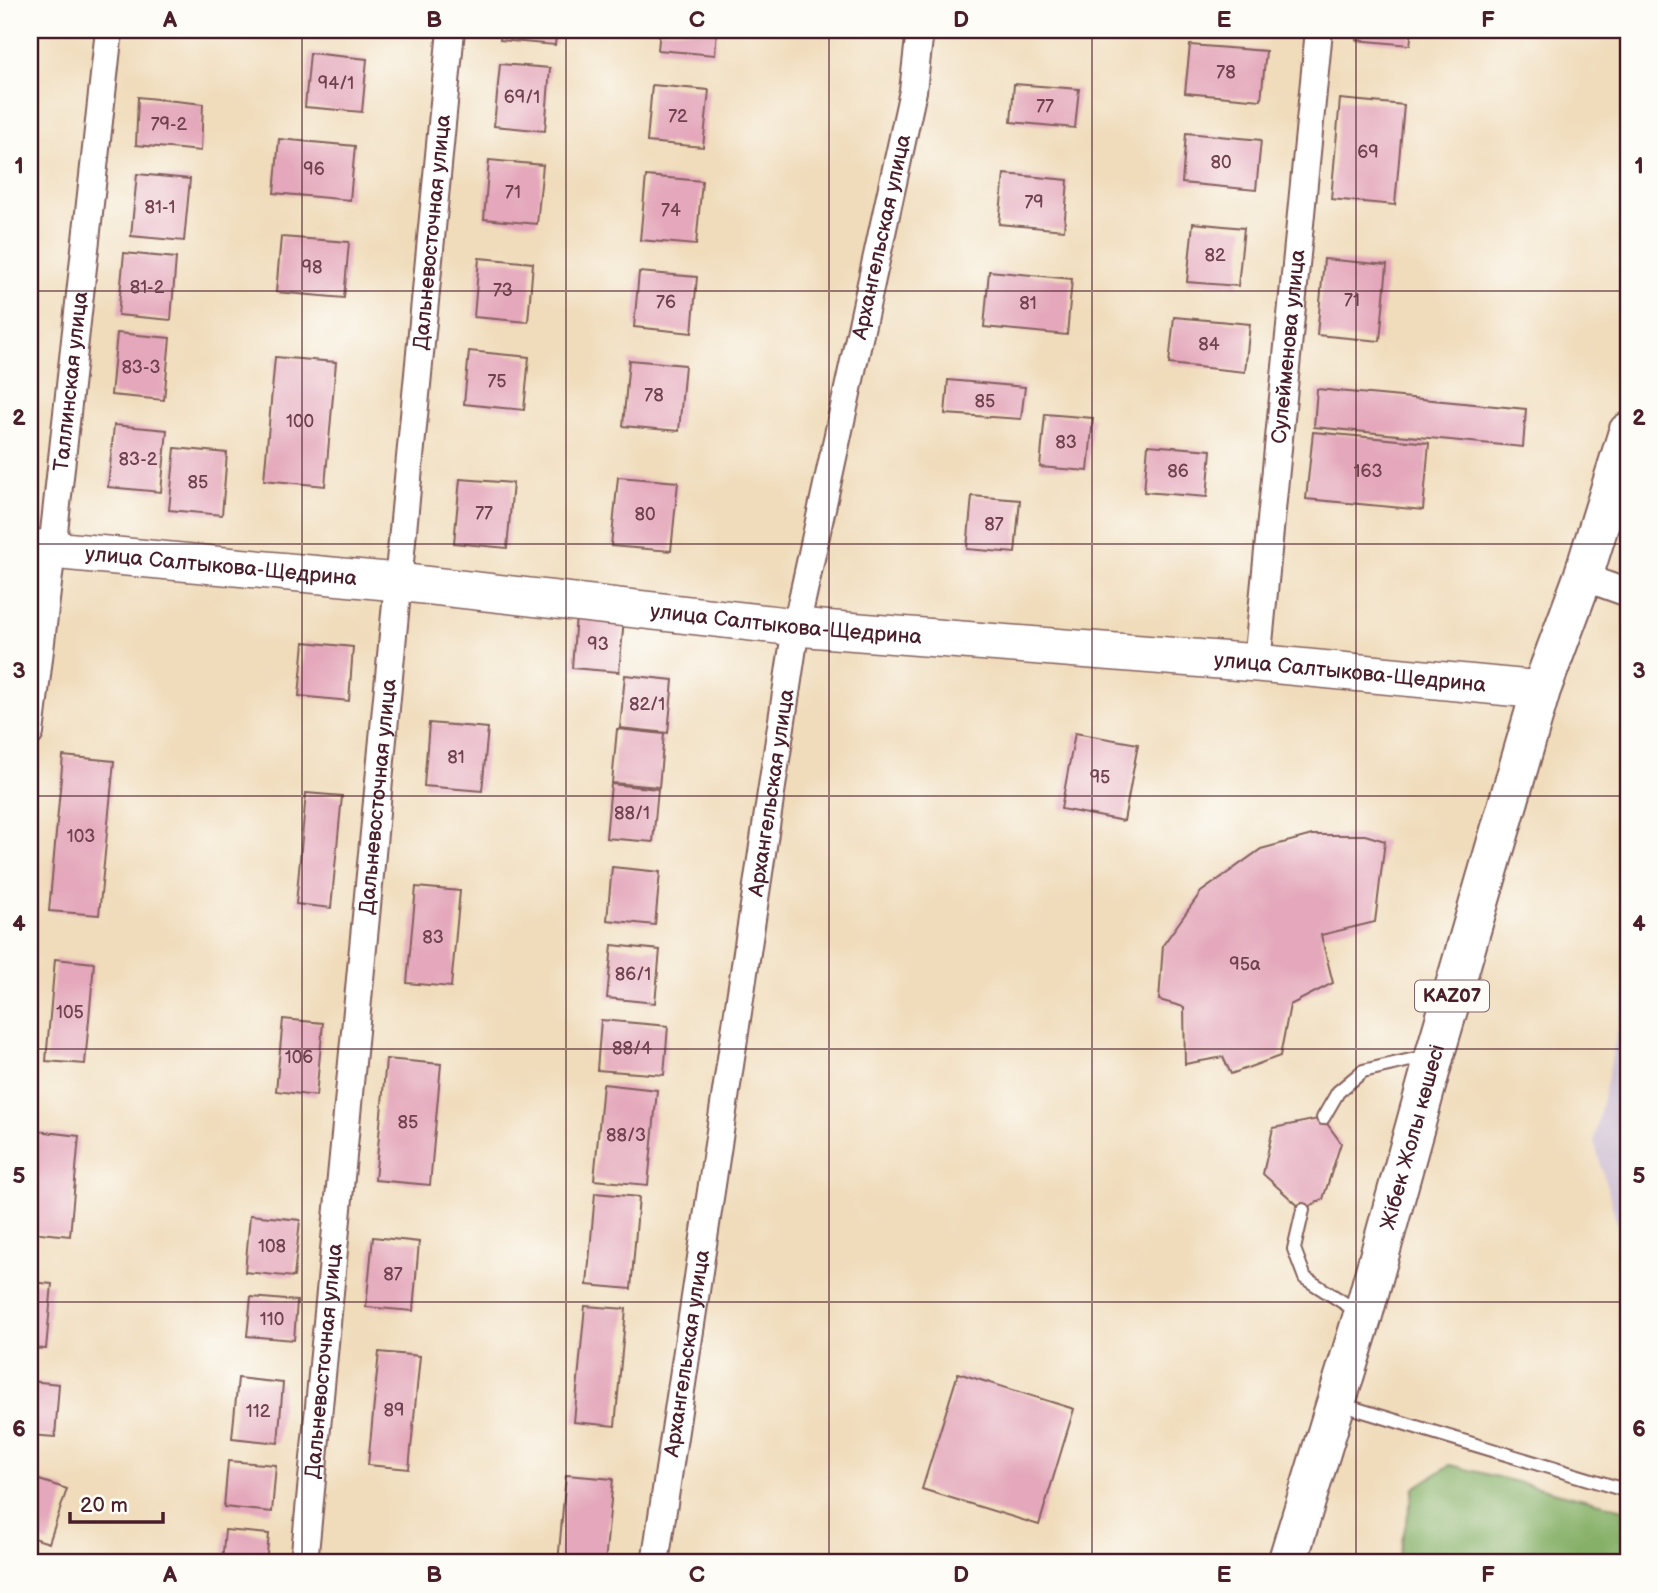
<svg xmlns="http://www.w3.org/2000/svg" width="1658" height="1593" font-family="'Balsamiq Sans',sans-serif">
  <rect width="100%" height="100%" fill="#fdfcf7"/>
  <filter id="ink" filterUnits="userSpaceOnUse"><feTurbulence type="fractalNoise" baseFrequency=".0143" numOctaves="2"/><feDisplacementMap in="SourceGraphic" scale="14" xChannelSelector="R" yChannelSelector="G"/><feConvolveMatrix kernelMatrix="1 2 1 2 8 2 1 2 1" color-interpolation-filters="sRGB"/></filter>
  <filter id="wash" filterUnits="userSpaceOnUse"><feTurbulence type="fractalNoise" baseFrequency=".00686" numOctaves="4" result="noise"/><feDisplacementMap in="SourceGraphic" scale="28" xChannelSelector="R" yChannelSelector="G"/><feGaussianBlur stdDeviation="1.57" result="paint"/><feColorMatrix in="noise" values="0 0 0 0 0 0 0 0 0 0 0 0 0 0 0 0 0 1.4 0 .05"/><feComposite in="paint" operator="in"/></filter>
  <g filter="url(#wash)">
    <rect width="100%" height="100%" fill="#f0dcbb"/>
    <!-- industrial -->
    <path fill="#cdbed2" d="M1628,981V1263L1594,1141Z"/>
    <!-- forest -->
    <path fill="#86b068" stroke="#68684a" stroke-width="2" d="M1450,1465L1628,1510V1563H1397L1414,1488Z"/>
    <g id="blocks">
      <!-- building -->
      <g fill="#e4a7bb">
        <path d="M501,30H557L555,45L500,40Z"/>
        <path d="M660,30H717L715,55L658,50Z"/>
        <path d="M1238,30H1259V33L1238,32Z"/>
        <path d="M1357,30H1412L1410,45L1356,40Z"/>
        <path d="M1190,45L1266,51L1261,100L1185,93Z"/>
        <path d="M310,53L367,59L362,112L305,107Z"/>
        <path d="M500,64L550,68L545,131L494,126Z"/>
        <path d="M1014,84L1079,89L1075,128L1011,122Z"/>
        <path d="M652,85L709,90L703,147L647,142Z"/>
        <path d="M138,97L203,104L201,151L136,145Z"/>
        <path d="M1340,99L1404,105L1395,205L1331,199Z"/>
        <path d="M1186,133L1261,140L1256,190L1182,183Z"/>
        <path d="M279,139L355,146L350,200L274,193Z"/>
        <path d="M489,160L543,165L537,224L484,219Z"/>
        <path d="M137,174L190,179L184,241L131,236Z"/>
        <path d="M1004,174L1068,180L1064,230L999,224Z"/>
        <path d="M646,176L702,181L696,245L640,240Z"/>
        <path d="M1193,223L1244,228L1238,286L1187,282Z"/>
        <path d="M281,237L349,242L344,298L276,292Z"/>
        <path d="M124,253L176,258L171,320L118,315Z"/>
        <path d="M479,258L533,263L528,322L474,317Z"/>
        <path d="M1324,259L1387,265L1380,341L1317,335Z"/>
        <path d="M989,271L1072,279L1067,335L984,327Z"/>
        <path d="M639,272L697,277L692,333L634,327Z"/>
        <path d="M1174,317L1250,324L1245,372L1169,364Z"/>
        <path d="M117,333L170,338L164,400L111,395Z"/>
        <path d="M469,351L529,357L524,410L464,404Z"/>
        <path d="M275,357L336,362L325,486L264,480Z"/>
        <path d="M629,360L685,365L679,431L623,426Z"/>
        <path d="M948,380L1025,387L1021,419L945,414Z"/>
        <path d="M1317,389L1526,409L1523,447L1314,427Z"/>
        <path d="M1045,414L1093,418L1088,471L1040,467Z"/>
        <path d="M114,425L167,430L161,492L108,487Z"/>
        <path d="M1313,432L1429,443L1423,510L1306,499Z"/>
        <path d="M1148,445L1211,450L1207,497L1144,492Z"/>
        <path d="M175,448L227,453L222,515L169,510Z"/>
        <path d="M618,477L678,482L671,551L611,546Z"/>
        <path d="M460,479L513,483L507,548L454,543Z"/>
        <path d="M972,496L1020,500L1015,553L967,549Z"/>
        <path d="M576,615L624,619L619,672L572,668Z"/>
        <path d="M304,642L353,647L349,701L299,696Z"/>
        <path d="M625,675L673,680L668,733L620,728Z"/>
        <path d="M429,723L488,728L482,791L424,786Z"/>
        <path d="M617,729L664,734L659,787L612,783Z"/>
        <path d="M1075,733L1138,744L1124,821L1061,809Z"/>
        <path d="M63,756L114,761L99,915L49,911Z"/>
        <path d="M611,784L658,789L653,842L606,838Z"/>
        <path d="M306,793L342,796L331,908L296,904Z"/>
        <path d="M1312,835H1365L1385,841L1375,922L1321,935L1333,983L1290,1005L1280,1056L1231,1074L1223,1057L1185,1064L1184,1007L1159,1000L1163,945L1201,892L1261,849Z"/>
        <path d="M612,867L660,872L655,925L607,920Z"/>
        <path d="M416,887L460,891L451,987L407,983Z"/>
        <path d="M612,945L660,950L655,1003L607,998Z"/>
        <path d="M55,959L94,963L85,1064L46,1061Z"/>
        <path d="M283,1019L323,1023L316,1096L276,1091Z"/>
        <path d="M601,1020L668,1026L664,1075L597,1070Z"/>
        <path d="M386,1059L441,1064L430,1185L375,1180Z"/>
        <path d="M603,1084L657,1090L648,1185L594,1180Z"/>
        <path d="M1323,1118L1341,1143L1323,1199L1303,1210L1263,1174L1273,1128Z"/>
        <path d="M37,1131L79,1136L70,1236L30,1232Z"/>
        <path d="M595,1193L639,1197L631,1289L587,1285Z"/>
        <path d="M250,1215L300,1220L294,1277L245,1272Z"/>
        <path d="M373,1237L419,1242L413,1311L366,1307Z"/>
        <path d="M30,1282L52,1284L46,1349L30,1348Z"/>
        <path d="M251,1297L297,1301L294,1340L247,1336Z"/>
        <path d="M585,1306L626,1309L615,1426L574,1422Z"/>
        <path d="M379,1352L420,1356L409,1469L368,1465Z"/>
        <path d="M958,1373L1074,1409L1039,1525L922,1489Z"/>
        <path d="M238,1378L283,1383L278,1443L232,1438Z"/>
        <path d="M30,1381L59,1384L55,1437L30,1435Z"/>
        <path d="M228,1461L276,1465L272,1512L224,1507Z"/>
        <path d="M566,1475L613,1479L605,1563H558Z"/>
        <path d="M30,1477L67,1489L49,1543L30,1537Z"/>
        <path d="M225,1530L269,1534L266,1563H222Z"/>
      </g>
    </g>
  </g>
  <g filter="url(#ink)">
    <use href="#blocks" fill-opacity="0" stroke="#84615d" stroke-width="2"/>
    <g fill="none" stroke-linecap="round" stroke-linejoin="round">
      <!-- lane casing -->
      <g stroke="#84615d" stroke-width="16">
        <g id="lane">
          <path d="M1323,1118L1338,1092L1363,1071L1428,1056"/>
          <path d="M1303,1210L1294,1249L1305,1278L1360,1313"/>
          <path d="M1340,1404L1628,1491"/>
        </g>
      </g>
      <!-- street casing -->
      <g stroke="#84615d" stroke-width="30">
        <g id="street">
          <path d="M1583,577L1628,593"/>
          <path id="s1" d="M1257,663L1319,30"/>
          <path id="s2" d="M30,733L52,550L109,30"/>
          <path id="s3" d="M304,1563L451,30"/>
          <path id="s4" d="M655,1563L796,627L913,91L920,30"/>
        </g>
      </g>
      <!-- secondary casing -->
      <g stroke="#84615d" stroke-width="40">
        <g id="secondary">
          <path id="s5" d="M30,548L397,582L796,627L1257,663L1541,690"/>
        </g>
      </g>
      <!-- highway casing -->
      <g stroke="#84615d" stroke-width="42">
        <g id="highway">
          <path id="s6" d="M1287,1563L1363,1315L1435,1054L1541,690L1583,577L1628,432"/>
        </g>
      </g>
      <!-- lane -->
      <use href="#lane" stroke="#fff" stroke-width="12"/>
      <!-- street -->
      <use href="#street" stroke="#fff" stroke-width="26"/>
      <!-- secondary -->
      <use href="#secondary" stroke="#fff" stroke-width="37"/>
      <!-- highway -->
      <use href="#highway" stroke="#fff" stroke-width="38"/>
    </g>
  </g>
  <!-- grid -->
  <path fill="none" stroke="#4a1f2b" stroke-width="2" stroke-opacity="0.55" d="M302,30V1563M566,30V1563M829,30V1563M1092,30V1563M1356,30V1563M30,291H1628M30,544H1628M30,796H1628M30,1049H1628M30,1302H1628"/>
  <g text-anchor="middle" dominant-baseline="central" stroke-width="5" stroke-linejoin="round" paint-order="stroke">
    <!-- number labels -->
    <g font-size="18" fill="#70414f">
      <text x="1226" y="72">78</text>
      <text x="336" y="83">94/1</text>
      <text x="522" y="97">69/1</text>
      <text x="1045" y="106">77</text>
      <text x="678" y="116">72</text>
      <text x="169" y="124">79-2</text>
      <text x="1368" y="152">69</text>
      <text x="1221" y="162">80</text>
      <text x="314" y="169">96</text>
      <text x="513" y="192">71</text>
      <text x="1034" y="202">79</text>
      <text x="160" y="207">81-1</text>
      <text x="671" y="210">74</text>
      <text x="1215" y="255">82</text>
      <text x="312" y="267">98</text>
      <text x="147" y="287">81-2</text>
      <text x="503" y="290">73</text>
      <text x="1352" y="300">71</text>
      <text x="666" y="302">76</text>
      <text x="1028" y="303">81</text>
      <text x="1209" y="344">84</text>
      <text x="141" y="367">83-3</text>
      <text x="497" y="381">75</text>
      <text x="654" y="395">78</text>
      <text x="985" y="401">85</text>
      <text x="300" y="421">100</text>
      <text x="1066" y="442">83</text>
      <text x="138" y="459">83-2</text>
      <text x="1178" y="471">86</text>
      <text x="1368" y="471">163</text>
      <text x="198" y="482">85</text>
      <text x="484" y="513">77</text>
      <text x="645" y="514">80</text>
      <text x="994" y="524">87</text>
      <text x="598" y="644">93</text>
      <text x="647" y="704">82/1</text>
      <text x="456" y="757">81</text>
      <text x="1100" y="777">95</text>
      <text x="632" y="813">88/1</text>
      <text x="81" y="836">103</text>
      <text x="433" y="937">83</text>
      <text x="1245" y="964">95а</text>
      <text x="633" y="974">86/1</text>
      <text x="70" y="1012">105</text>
      <text x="632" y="1048">88/4</text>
      <text x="299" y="1057">106</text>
      <text x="408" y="1122">85</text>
      <text x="626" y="1135">88/3</text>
      <text x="272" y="1246">108</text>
      <text x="393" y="1274">87</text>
      <text x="272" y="1319">110</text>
      <text x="394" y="1410">89</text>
      <text x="258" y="1411">112</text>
    </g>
    <!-- shield labels -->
    <rect fill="#fdfcf7" stroke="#806168" stroke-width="2" x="1415" y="980.5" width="74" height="31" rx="5"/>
    <g font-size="19" font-weight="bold" fill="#4a1f2b">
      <text x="1452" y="996">KAZ07</text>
    </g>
    <!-- street labels -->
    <g font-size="21" fill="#4a1f2b" stroke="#fdfcf7">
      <text stroke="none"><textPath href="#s3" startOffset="1337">Дальневосточная улица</textPath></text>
      <text stroke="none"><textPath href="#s4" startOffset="1346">Архангельская улица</textPath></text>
      <text stroke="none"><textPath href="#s1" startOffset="318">Сулейменова улица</textPath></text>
      <text stroke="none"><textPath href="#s2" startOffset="354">Таллинская улица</textPath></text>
      <text stroke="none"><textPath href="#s5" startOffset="192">улица Салтыкова-Щедрина</textPath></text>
      <text stroke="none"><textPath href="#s5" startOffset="760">улица Салтыкова-Щедрина</textPath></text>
      <text stroke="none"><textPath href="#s5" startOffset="1326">улица Салтыкова-Щедрина</textPath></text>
      <text stroke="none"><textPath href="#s4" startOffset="779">Архангельская улица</textPath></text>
      <text stroke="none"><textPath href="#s3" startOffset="770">Дальневосточная улица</textPath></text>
      <text stroke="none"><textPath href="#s6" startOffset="444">Жібек Жолы көшесі</textPath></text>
      <text stroke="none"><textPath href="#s4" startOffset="212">Архангельская улица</textPath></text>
      <text stroke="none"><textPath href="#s3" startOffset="203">Дальневосточная улица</textPath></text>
    </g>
  </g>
  <!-- margin -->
  <rect width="1658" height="1593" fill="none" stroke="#fdfcf7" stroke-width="77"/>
  <!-- scale -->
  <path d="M70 1512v10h93v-10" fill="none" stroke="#4a1f2b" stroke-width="3.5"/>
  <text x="80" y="1512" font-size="21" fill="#4a1f2b" stroke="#fdfcf7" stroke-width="5" paint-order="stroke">20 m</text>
  <rect x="38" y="38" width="1582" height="1516" fill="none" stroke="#4a1f2b" stroke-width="2.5"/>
  <g font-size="23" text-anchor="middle" font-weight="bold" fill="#4a1f2b">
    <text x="170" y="27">A</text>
    <text x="434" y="27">B</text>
    <text x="697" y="27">C</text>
    <text x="961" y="27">D</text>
    <text x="1224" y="27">E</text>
    <text x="1488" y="27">F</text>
    <text x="19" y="173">1</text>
    <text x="1639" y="173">1</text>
    <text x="19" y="425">2</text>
    <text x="1639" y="425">2</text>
    <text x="19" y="678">3</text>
    <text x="1639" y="678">3</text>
    <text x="19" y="931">4</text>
    <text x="1639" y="931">4</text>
    <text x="19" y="1183">5</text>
    <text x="1639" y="1183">5</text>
    <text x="19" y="1436">6</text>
    <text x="1639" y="1436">6</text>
    <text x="170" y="1582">A</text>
    <text x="434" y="1582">B</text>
    <text x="697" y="1582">C</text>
    <text x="961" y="1582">D</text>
    <text x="1224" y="1582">E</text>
    <text x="1488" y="1582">F</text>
  </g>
</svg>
